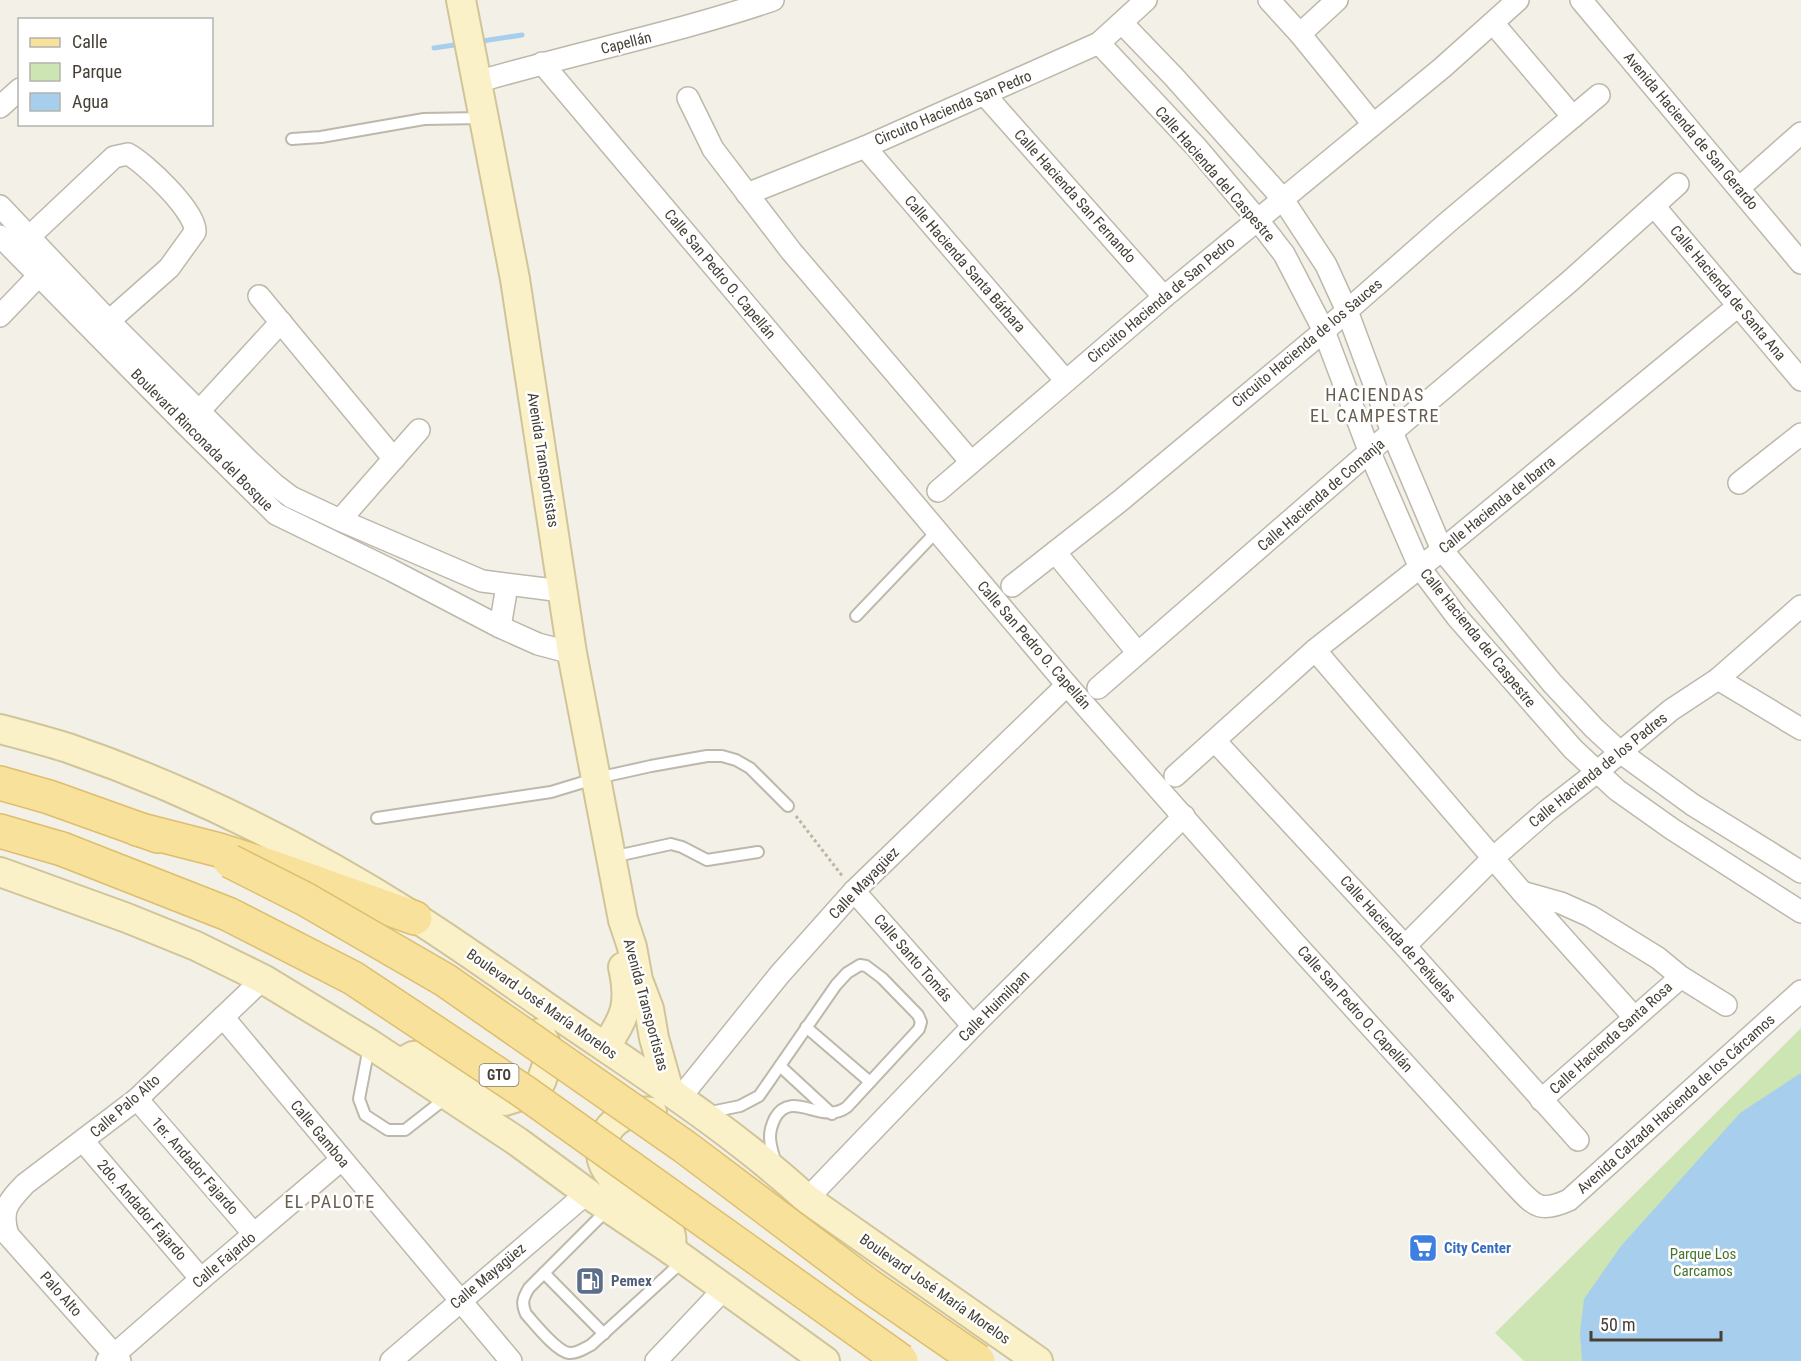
<svg xmlns="http://www.w3.org/2000/svg" width="1801" height="1361" font-family="'Roboto Condensed',sans-serif">
  <rect width="100%" height="100%" fill="#f3f0e8"/>
  <!-- green -->
  <path fill="#cce5b3" d="M1801,1028V1361H1524L1495,1333Z"/>
  <!-- water -->
  <path fill="#a7ceec" d="M1801,1073V1361H1582L1580,1333L1584,1299L1621,1246L1740,1113Z"/>
  <g fill="none" stroke-linecap="round" stroke-linejoin="round">
    <!-- stream -->
    <g stroke="#a7ceec" stroke-width="5">
      <path d="M476,42L522,35"/>
      <path d="M434,48L461,44"/>
    </g>
    <!-- lane casing -->
    <g stroke="#beb8ab" stroke-width="14">
      <g id="lane">
        <path d="M292,139L321,137L424,119L481,118"/>
        <path d="M856,616L937,531"/>
        <path d="M377,818L551,792L597,778L651,766L707,756H722L736,760L750,768L788,806"/>
        <path d="M612,857L671,844L682,847L707,860L758,852"/>
        <path d="M806,1027L870,1082"/>
        <path d="M369,1047L359,1099L365,1115L388,1130H405L446,1098"/>
        <path d="M780,1066L832,1114"/>
        <path d="M706,1113L740,1106L759,1096L836,985L847,973L860,965L866,966L882,978L918,1015L921,1022L919,1029L847,1107C822,1126 792,1088 775,1118C772,1124 770,1131 770,1137C770,1146 774,1156 776,1165"/>
        <path d="M609,1208L529,1288C523,1298 521,1303 526,1314C535,1324 556,1351 569,1353C577,1354 585,1348 591,1345L683,1261"/>
        <path d="M544,1273L604,1334"/>
      </g>
    </g>
    <!-- street casing -->
    <g stroke="#beb8ab" stroke-width="24">
      <g id="street">
        <path d="M1269,0L1300,34L1373,124"/>
        <path d="M1581,0L1801,263"/>
        <path d="M1122,23L1174,77L1282,198L1326,265L1347,311L1392,432L1442,550L1552,683L1594,728L1620,752L1693,805L1801,872"/>
        <path d="M1493,23L1573,117"/>
        <path d="M1300,34L1337,0"/>
        <path d="M1099,43L1198,149L1257,219L1284,254L1324,331L1370,453L1420,568L1457,617L1573,749L1617,790L1672,829L1801,912"/>
        <path d="M542,63L1067,685L1292,940L1512,1182C1534,1205 1538,1214 1569,1200L1801,991"/>
        <path d="M477,82C575,53 676,33 773,0"/>
        <path d="M985,95L1164,297"/>
        <path d="M688,98L713,149L791,251L971,462"/>
        <path d="M0,107L20,89"/>
        <path d="M865,147L1066,381"/>
        <path d="M1739,188L1801,133"/>
        <path d="M747,194L865,147L1099,43L1146,0"/>
        <path d="M0,206L109,321L249,461L274,484L291,497L340,520L482,581L562,591"/>
        <path d="M1654,206L1801,380"/>
        <path d="M0,236L186,425L276,514L391,570L500,627L538,644L572,653"/>
        <path d="M29,237L114,157L128,154C145,163 197,212 195,232L169,268L109,321"/>
        <path d="M259,296L394,459"/>
        <path d="M0,316L47,267"/>
        <path d="M190,421L281,322"/>
        <path d="M1739,483L1801,434"/>
        <path d="M938,491L1164,297L1442,68L1518,0"/>
        <path d="M340,520L419,430"/>
        <path d="M1055,552L1138,653"/>
        <path d="M1012,586L1120,501L1324,331L1448,222L1599,95"/>
        <path d="M500,627L507,586"/>
        <path d="M1315,650L1522,892L1634,1017"/>
        <path d="M1718,679L1801,729"/>
        <path d="M1098,688L1392,432L1569,282L1678,184"/>
        <path d="M1215,741L1405,946L1578,1140"/>
        <path d="M1175,776L1315,650L1442,550L1738,306"/>
        <path d="M854,891L973,1026"/>
        <path d="M1522,892L1561,903L1590,916L1658,958L1681,977L1726,1005"/>
        <path d="M1405,946L1493,858L1548,810L1597,772L1671,710L1718,679L1801,606"/>
        <path d="M223,1017L511,1361"/>
        <path d="M680,1098L780,974L854,891L1067,685"/>
        <path d="M137,1099L254,1234"/>
        <path d="M1541,1100L1681,977"/>
        <path d="M83,1141L201,1279"/>
        <path d="M807,1199L973,1026L1184,816"/>
        <path d="M107,1361L201,1279L341,1160"/>
        <path d="M120,1361L8,1235C0,1210 8,1202 25,1184L137,1099L263,979"/>
        <path d="M391,1361L587,1193"/>
        <path d="M656,1361L724,1289"/>
      </g>
    </g>
    <!-- secondary casing -->
    <g stroke="#d0c499" stroke-width="32">
      <g id="secondary">
        <path d="M461,0L515,279L572,653L623,920L632,947L638,980L649,1009L654,1038L669,1091"/>
        <path d="M0,729C23,735 46,741 68,748C190,790 307,849 416,918C468,951 517,987 568,1022C650,1078 734,1132 807,1199L1038,1361"/>
        <path d="M0,872L127,918L196,946L263,979L370,1044L518,1142L597,1200L671,1250L825,1361"/>
        <path d="M605,1047C626,1017 631,1003 623,967"/>
        <path d="M400,1063L413,1056L428,1055L490,1097L505,1101L521,1096L541,1082L548,1062L545,1042L540,1033"/>
        <path d="M652,1112C640,1110 624,1114 614,1123C607,1129 606,1134 603,1142C590,1180 649,1199 666,1224C672,1233 672,1240 671,1250"/>
      </g>
    </g>
    <!-- primary casing -->
    <g stroke="#ddbe6c" stroke-width="36">
      <g id="primary">
        <path d="M0,783L49,797L158,836"/>
        <path d="M137,829L219,850L269,866L415,918"/>
        <path d="M0,831L62,849"/>
      </g>
    </g>
    <!-- path -->
    <path stroke="#bfb49d" stroke-width="3" stroke-dasharray="3 3" stroke-linecap="butt" d="M796,816L843,877"/>
    <!-- lane -->
    <use href="#lane" stroke="#fff" stroke-width="10"/>
    <!-- street -->
    <use href="#street" stroke="#fff" stroke-width="21"/>
    <!-- secondary -->
    <use href="#secondary" stroke="#fbf1c9" stroke-width="28"/>
    <!-- primary -->
    <use href="#primary" stroke="#f8e19b" stroke-width="33"/>
    <!-- primary-bridge casing -->
    <g stroke="#ddbe6c" stroke-width="36" stroke-linecap="butt">
      <g id="primary-bridge">
        <path d="M62,849L228,914L353,978L523,1091L901,1361"/>
        <path d="M230,861L305,899L445,980L685,1147L868,1285L978,1361"/>
      </g>
    </g>
    <!-- primary-bridge -->
    <use href="#primary-bridge" stroke="#f8e19b" stroke-width="33"/>
  </g>
  <!-- icons -->
  <defs>
    <g id="supermarket-square" transform="scale(1.5)"><rect x="-9" y="-9" width="18" height="18" rx="4" fill="#3f7fe0" stroke="#fff"/><path d="M-6-5.5h2.5l.6 2H6L4.5 2H-2.5L-4.4-4H-6ZM-1.5 3.2a1.3 1.3 0 1 0 .1 0ZM3 3.2a1.3 1.3 0 1 0 .1 0Z" fill="#fff"/></g>
    <g id="fuel-square" transform="scale(1.5)"><rect x="-9" y="-9" width="18" height="18" rx="4" fill="#5c6f8a" stroke="#fff"/><path d="M-5.5-6h7V0h2V4h1.3V-2.5L3-4.5l.8-.8L6-3V5H2.5V1h-1V6h-7ZM-4.2-4.7v3.2H.2V-4.7Z" fill="#fff"/></g>
  </defs>
  <g fill-rule="evenodd">
    <use href="#supermarket-square" x="1423" y="1248"/>
    <use href="#fuel-square" x="590" y="1281"/>
  </g>
  <g text-anchor="middle" dominant-baseline="central" stroke-width="5" stroke-linejoin="round" paint-order="stroke">
    <!-- shield labels -->
    <rect fill="#fff" stroke="#7e7973" stroke-width="1.5" x="479.5" y="1064" width="39" height="22" rx="4.5"/>
    <g font-size="14" font-weight="bold" fill="#464037">
      <text x="499" y="1075">GTO</text>
    </g>
    <!-- street labels -->
    <g font-size="15" fill="#464037" stroke="#fff">
      <text transform="translate(626 43) rotate(-14)">Capellán</text>
      <text transform="translate(953 108) rotate(-23)">Circuito Hacienda San Pedro</text>
      <text transform="translate(1691 131) rotate(50)">Avenida Hacienda de San Gerardo</text>
      <text transform="translate(1215 174) rotate(49)">Calle Hacienda del Caspestre</text>
      <text transform="translate(1075 196) rotate(48)">Calle Hacienda San Fernando</text>
      <text transform="translate(965 264) rotate(49)">Calle Hacienda Santa Bárbara</text>
      <text transform="translate(720 274) rotate(50)">Calle San Pedro O. Capellán</text>
      <text transform="translate(1728 293) rotate(50)">Calle Hacienda de Santa Ana</text>
      <text transform="translate(1161 300) rotate(-40)">Circuito Hacienda de San Pedro</text>
      <text transform="translate(1307 343) rotate(-40)">Circuito Hacienda de los Sauces</text>
      <text transform="translate(202 440) rotate(45)">Boulevard Rinconada del Bosque</text>
      <text transform="translate(543 460) rotate(81)">Avenida Transportistas</text>
      <text transform="translate(1321 495) rotate(-41)">Calle Hacienda de Comanja</text>
      <text transform="translate(1497 505) rotate(-39)">Calle Hacienda de Ibarra</text>
      <text transform="translate(1478 638) rotate(51)">Calle Hacienda del Caspestre</text>
      <text transform="translate(1034 645) rotate(49)">Calle San Pedro O. Capellán</text>
      <text transform="translate(1598 770) rotate(-39)">Calle Hacienda de los Padres</text>
      <text transform="translate(864 883) rotate(-46)">Calle Mayagüez</text>
      <text transform="translate(1398 939) rotate(48)">Calle Hacienda de Peñuelas</text>
      <text transform="translate(913 958) rotate(49)">Calle Santo Tomás</text>
      <text transform="translate(542 1004) rotate(35)">Boulevard José María Morelos</text>
      <text transform="translate(646 1005) rotate(75)">Avenida Transportistas</text>
      <text transform="translate(994 1006) rotate(-45)">Calle Huimilpan</text>
      <text transform="translate(1355 1009) rotate(48)">Calle San Pedro O. Capellán</text>
      <text transform="translate(1611 1038) rotate(-42)">Calle Hacienda Santa Rosa</text>
      <text transform="translate(1676 1104) rotate(-42)">Avenida Calzada Hacienda de los Cárcamos</text>
      <text transform="translate(125 1106) rotate(-41)">Calle Palo Alto</text>
      <text transform="translate(320 1134) rotate(50)">Calle Gamboa</text>
      <text transform="translate(195 1166) rotate(49)">1er. Andador Fajardo</text>
      <text transform="translate(142 1210) rotate(49)">2do. Andador Fajardo</text>
      <text transform="translate(224 1260) rotate(-40)">Calle Fajardo</text>
      <text transform="translate(488 1276) rotate(-40)">Calle Mayagüez</text>
      <text transform="translate(935 1289) rotate(35)">Boulevard José María Morelos</text>
      <text transform="translate(61 1294) rotate(48)">Palo Alto</text>
    </g>
    <!-- shop labels -->
    <g font-size="15" font-weight="bold" fill="#366cbe" stroke="#fff" text-anchor="start">
      <text x="1444" y="1248">City Center</text>
    </g>
    <!-- park labels -->
    <g font-size="15" fill="#46742d" stroke="#fff">
      <text x="1703" y="1254">Parque Los<tspan x="1703" dy="17">Carcamos</tspan></text>
    </g>
    <!-- service labels -->
    <g font-size="15" font-weight="bold" fill="#4e5e75" stroke="#fff" text-anchor="start">
      <text x="611" y="1281">Pemex</text>
    </g>
    <!-- quarter labels -->
    <g font-size="18" letter-spacing="1.5" fill="#685e4f" stroke="#fff">
      <text x="1375" y="394">HACIENDAS<tspan x="1375" dy="21">EL CAMPESTRE</tspan></text>
      <text x="330" y="1201">EL PALOTE</text>
    </g>
  </g>
  <!-- legend -->
  <rect x="18" y="18" width="195" height="108" fill="#ffffff" stroke="#b5b3af" stroke-width="1.5"/>
  <rect x="30" y="38" width="30" height="9" fill="#f8e19b" stroke="#b5b3af" stroke-width="1.5"/>
  <text x="72" y="48" font-size="18" fill="#464037">Calle</text>
  <rect x="30" y="63" width="30" height="18" fill="#cce5b3" stroke="#b5b3af" stroke-width="1.5"/>
  <text x="72" y="78" font-size="18" fill="#464037">Parque</text>
  <rect x="30" y="93" width="30" height="18" fill="#a7ceec" stroke="#b5b3af" stroke-width="1.5"/>
  <text x="72" y="108" font-size="18" fill="#464037">Agua</text>
  <!-- scale -->
  <path d="M1591 1331v9h130v-9" fill="none" stroke="#464037" stroke-width="3"/>
  <text x="1600" y="1331" font-size="18" fill="#464037" stroke="#ffffff" stroke-width="4.5" paint-order="stroke">50 m</text>
</svg>
